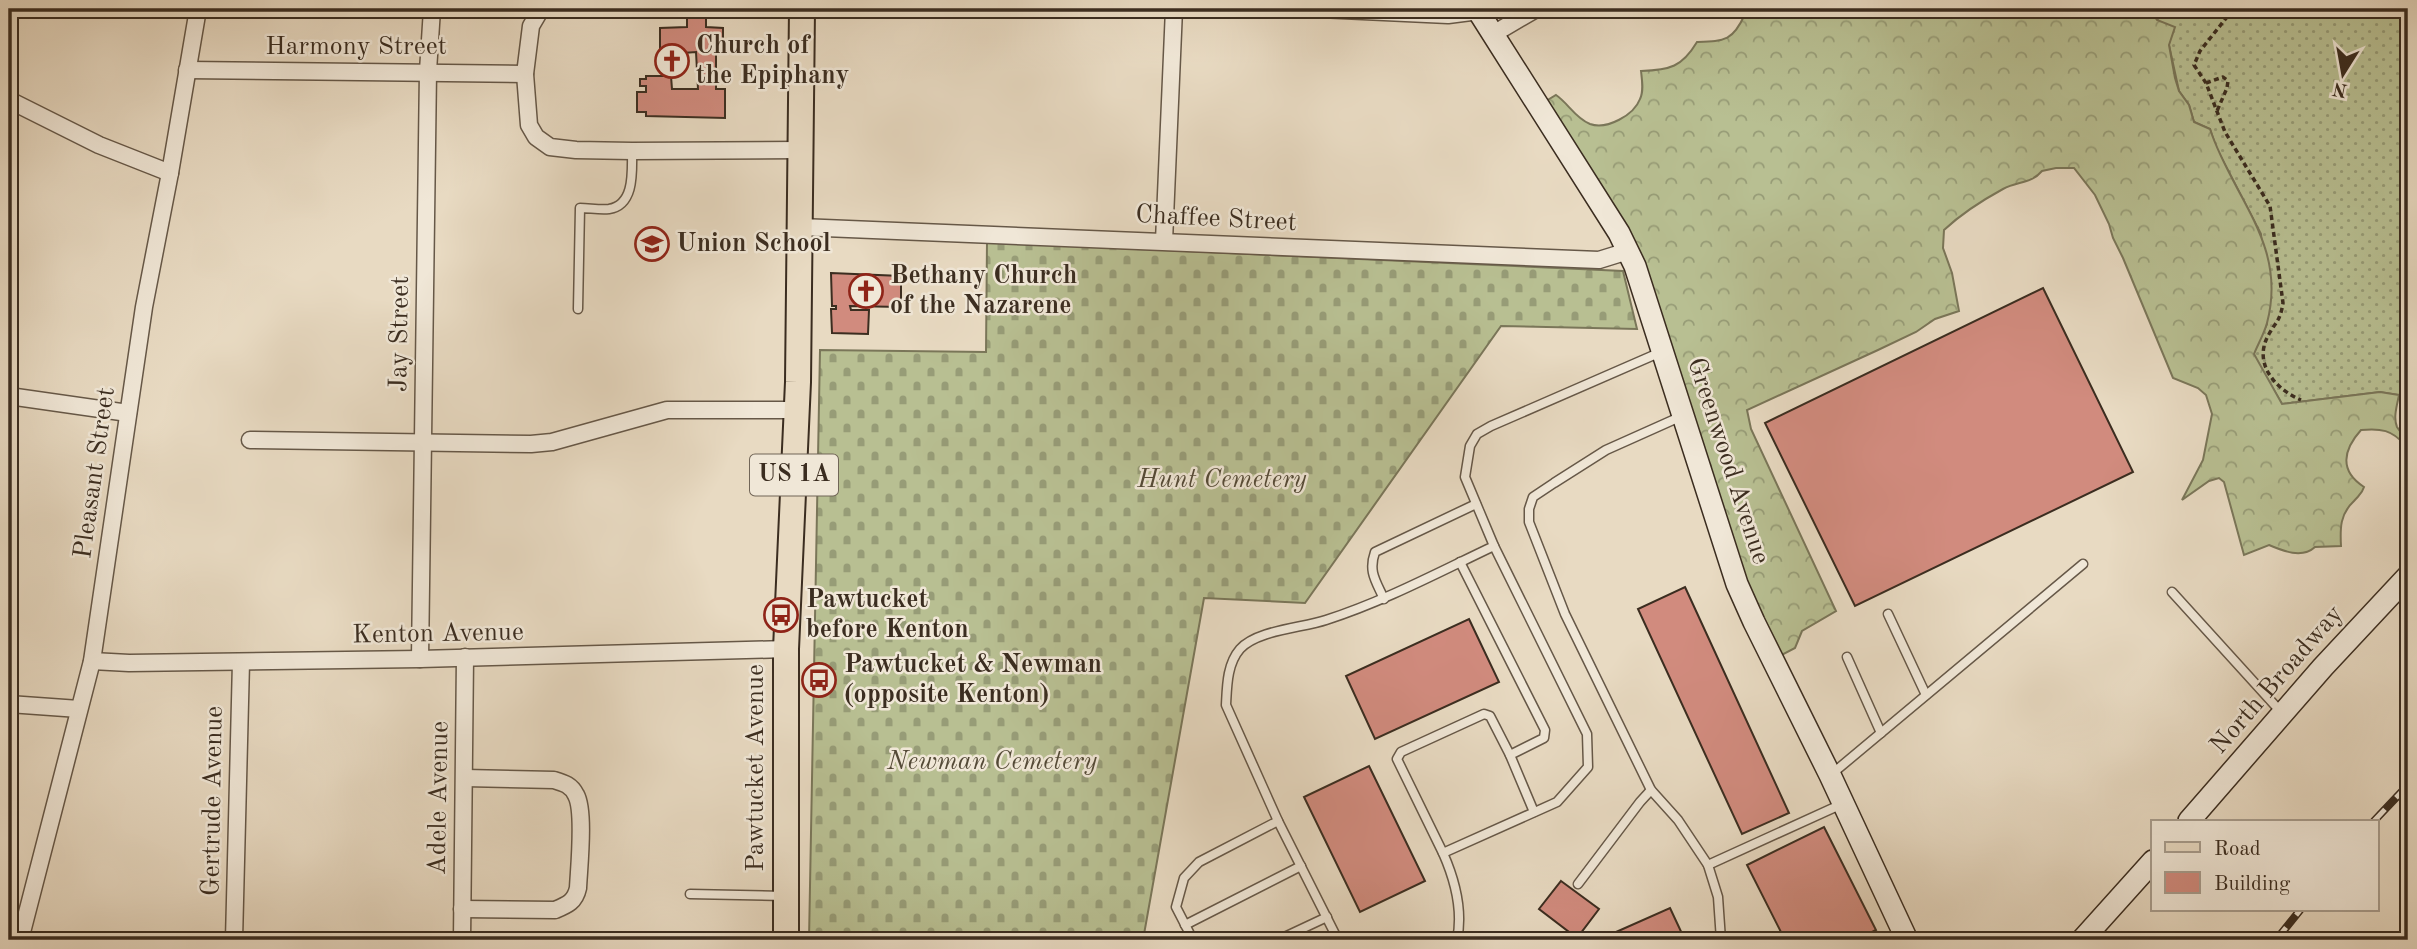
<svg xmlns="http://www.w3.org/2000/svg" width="2417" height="949" font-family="'Old Standard TT',serif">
  <defs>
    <pattern id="grass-dots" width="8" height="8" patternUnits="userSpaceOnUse" patternTransform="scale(1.75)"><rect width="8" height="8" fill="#b8bf92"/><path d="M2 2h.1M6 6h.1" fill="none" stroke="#979c77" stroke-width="1.8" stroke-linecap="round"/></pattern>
    <pattern id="forest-crowns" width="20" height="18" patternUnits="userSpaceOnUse" patternTransform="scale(1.75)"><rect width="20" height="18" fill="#b8bf92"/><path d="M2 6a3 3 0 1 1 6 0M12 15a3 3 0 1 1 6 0" fill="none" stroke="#979c77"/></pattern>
    <pattern id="cemetery-stones" width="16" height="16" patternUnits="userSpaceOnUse" patternTransform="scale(1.75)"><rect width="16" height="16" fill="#b8bf92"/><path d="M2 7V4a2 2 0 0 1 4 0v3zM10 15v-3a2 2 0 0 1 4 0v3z" fill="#979c77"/></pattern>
  </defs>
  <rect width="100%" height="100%" fill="#e8dac2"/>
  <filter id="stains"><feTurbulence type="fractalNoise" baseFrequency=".00286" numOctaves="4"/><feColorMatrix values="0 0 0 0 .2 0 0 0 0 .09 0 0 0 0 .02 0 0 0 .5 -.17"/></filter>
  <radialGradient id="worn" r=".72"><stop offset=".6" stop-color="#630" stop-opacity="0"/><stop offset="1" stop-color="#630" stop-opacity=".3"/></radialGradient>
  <!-- grass -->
  <path fill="url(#grass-dots)" stroke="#7a7659" stroke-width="2" d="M2150,9H2408V382L2399,395L2380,392L2282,404L2253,354L2267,324L2261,234L2216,147L2210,129L2194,122L2189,105L2179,91L2169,45L2156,16Z"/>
  <!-- forest -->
  <path fill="url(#forest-crowns)" stroke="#7a7659" stroke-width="2" d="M1768,9H2150L2157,20L2175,27L2169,45L2175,78L2179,91L2189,105L2194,122L2210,129C2232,197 2288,244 2267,323C2264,334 2258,344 2254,354L2282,404L2380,392L2399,395C2397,405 2393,418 2397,427C2401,434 2406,434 2408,442L2405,445C2392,430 2381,428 2361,430C2343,450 2339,471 2364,487C2362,494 2359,495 2354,501C2340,514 2340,528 2341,546L2315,547C2302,559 2283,551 2269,545L2244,555L2224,482L2219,478L2209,481L2182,500L2203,460L2212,414L2206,395L2198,388L2173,378L2123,258L2113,238L2109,224L2095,195L2074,168H2056L2042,171C2031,184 2018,181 2003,189C1981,201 1961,214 1944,230L1943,248L1952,273L1959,311L1935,319L1916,332L1878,350L1747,410L1751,429L1836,611L1802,631L1795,648L1772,660L1658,324L1541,104L1556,95C1568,103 1575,118 1590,124C1607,130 1634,115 1640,99C1644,91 1642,80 1641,71C1670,70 1682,67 1697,42C1725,41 1733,41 1745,14L1764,13Z"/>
  <!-- cemetery -->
  <path fill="url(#cemetery-stones)" stroke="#7a7659" stroke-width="2" d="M987,242L1623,271L1637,329L1501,326L1305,603L1204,598L1143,940H809L820,350L986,352Z"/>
  <!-- building -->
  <g fill="#d18b7e" stroke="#3b2d20" stroke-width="2">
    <path d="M687,17H706V27L723,28V53H716V89H725V118L646,116V112H637V92H646V86H640V79H646V76H671L672,89H698L696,52L683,53V69H660V28L687,27Z"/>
    <path d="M831,273L901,276V307L850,306L851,310H869L868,334L832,333L831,309H836V306H832Z"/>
    <path d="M2043,288L2133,472L1855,606L1765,423Z"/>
    <path d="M1685,587L1789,813L1742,834L1638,609Z"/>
    <path d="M1469,619L1499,682L1375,739L1346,676Z"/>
    <path d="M1369,766L1425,881L1360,912L1304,797Z"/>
    <path d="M1824,827L1876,930L1856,940H1785L1747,865Z"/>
    <path d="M1561,881L1599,909L1577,938L1539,909Z"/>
    <path d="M1670,908L1685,940H1598Z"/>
  </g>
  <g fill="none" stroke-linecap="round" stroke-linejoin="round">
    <!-- lane casing -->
    <g stroke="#665848" stroke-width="11">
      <g id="lane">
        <path d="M578,309L580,208C589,208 600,210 609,209C635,205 632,171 632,151"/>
        <path d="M1682,416L1606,450L1554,483L1533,497L1529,509V522L1565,614L1651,790L1678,820L1708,865L1718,897L1721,940"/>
        <path d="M2172,592L2281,712"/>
        <path d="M1384,599C1376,581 1368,572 1375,552L1476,504"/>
        <path d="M1888,614L1926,695"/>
        <path d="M1847,657L1881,733"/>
        <path d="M1510,755L1534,812"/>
        <path d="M1833,773L2083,564"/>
        <path d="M1443,853L1397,759L1401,752L1484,714L1490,716L1510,755L1544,738L1545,730L1460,562"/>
        <path d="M1708,865L1842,804"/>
        <path d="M1578,884L1640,802L1651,790"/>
        <path d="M690,894L784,896"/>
        <path d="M1185,925L1301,866"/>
        <path d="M1193,940L1176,907L1184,878L1199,862L1278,821"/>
        <path d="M1278,940L1327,917"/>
        <path d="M1338,940L1278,821L1226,705C1227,686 1227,664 1240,649C1257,630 1302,628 1326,620C1385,601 1439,572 1494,546L1465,477L1470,446L1477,434L1491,426L1661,352"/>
        <path d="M1457,940C1463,911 1455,880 1443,853L1557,802L1588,767L1587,734L1494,546"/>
      </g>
    </g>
    <!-- street casing -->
    <g stroke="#665848" stroke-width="19">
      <g id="street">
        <path d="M541,9L531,26L525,74L529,125L536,137L550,147L576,150L632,151L800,150"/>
        <path d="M1320,9L1448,15L1479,11"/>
        <path d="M1495,33L1536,9"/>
        <path d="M187,70L525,74"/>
        <path d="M9,100L99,145L170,173"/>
        <path d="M800,227L1599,260L1628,251"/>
        <path d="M1164,241L1174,9"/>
        <path d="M9,396L128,413"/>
        <path d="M250,440L531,444L552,442L667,410H796"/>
        <path d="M420,659L428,71L432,9"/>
        <path d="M92,661L129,663L420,659L786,649"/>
        <path d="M9,704L79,709"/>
        <path d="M462,909L555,910C567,905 575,902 578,888C579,867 585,811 576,795C571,785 564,783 554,780L465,778"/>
        <path d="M20,940L92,661L144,307L170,173L198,9"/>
        <path d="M234,940L241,662"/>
        <path d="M462,940L465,657"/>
      </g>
    </g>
    <!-- secondary casing -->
    <g stroke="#3b2d20" stroke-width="24">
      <g id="secondary">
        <path d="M1477,9L1619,233L1635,266L1737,584L1754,622L1830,775L1907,940"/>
        <path d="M2189,821L2323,667L2408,576"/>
        <path d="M2082,940L2153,861"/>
      </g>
    </g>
    <!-- primary casing -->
    <g stroke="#3b2d20" stroke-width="28">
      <path id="primary" d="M786,940V649L798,382L802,9"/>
    </g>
    <!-- path -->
    <g stroke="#3b2d20" stroke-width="3.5" stroke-dasharray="5 3.5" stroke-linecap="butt">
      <path d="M2231,9V12L2200,51L2194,65L2206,83L2225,132L2270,206L2283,303C2280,321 2277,320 2269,334C2252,363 2275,389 2301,400"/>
      <path d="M2206,83L2223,77L2228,81L2227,88L2217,111"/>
    </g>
    <!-- lane -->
    <use href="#lane" stroke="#f0e7d7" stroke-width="8"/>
    <!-- street -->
    <use href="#street" stroke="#f0e7d7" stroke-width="16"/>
    <!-- secondary -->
    <use href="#secondary" stroke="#f0e7d7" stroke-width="21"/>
    <!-- primary -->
    <use href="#primary" stroke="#e8dac2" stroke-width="24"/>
    <!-- rail casing -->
    <g stroke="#3b2d20" stroke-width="8">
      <g id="rail">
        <path d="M2374,821L2408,785"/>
        <path d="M2276,940L2301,909"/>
      </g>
    </g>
    <!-- rail -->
    <use href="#rail" stroke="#f0e7d7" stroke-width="5" stroke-dasharray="16" stroke-linecap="butt"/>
  </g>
  <!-- icons -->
  <defs>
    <g id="church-ring" transform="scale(1.75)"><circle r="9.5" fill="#f0e7d7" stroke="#8f2418" stroke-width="1.5"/><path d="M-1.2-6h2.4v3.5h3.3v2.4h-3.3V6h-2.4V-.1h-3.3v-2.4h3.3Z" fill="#8f2418"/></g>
    <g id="school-ring" transform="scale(1.75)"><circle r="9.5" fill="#f0e7d7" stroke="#8f2418" stroke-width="1.5"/><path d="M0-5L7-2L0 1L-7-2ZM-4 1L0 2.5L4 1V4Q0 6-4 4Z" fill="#8f2418"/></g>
    <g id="bus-ring" transform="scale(1.75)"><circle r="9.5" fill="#f0e7d7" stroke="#8f2418" stroke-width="1.5"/><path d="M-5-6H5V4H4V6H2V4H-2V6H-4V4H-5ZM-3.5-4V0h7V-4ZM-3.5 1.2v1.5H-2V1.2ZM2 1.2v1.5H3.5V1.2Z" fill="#8f2418"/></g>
  </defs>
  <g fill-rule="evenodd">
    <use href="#church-ring" x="672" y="61"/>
    <use href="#school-ring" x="652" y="244"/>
    <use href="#church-ring" x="866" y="291"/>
    <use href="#bus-ring" x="781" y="615"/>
    <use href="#bus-ring" x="819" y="680"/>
  </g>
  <g text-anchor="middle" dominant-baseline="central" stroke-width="5" stroke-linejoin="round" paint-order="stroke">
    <!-- shield labels -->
    <rect fill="#f0e7d7" stroke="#716557" stroke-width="2" x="750" y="454.5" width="88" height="41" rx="5"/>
    <g font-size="24" font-weight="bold" fill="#3b2d20">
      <text x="794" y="475">US 1A</text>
    </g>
    <!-- poi labels -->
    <g font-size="26" font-weight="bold" fill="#3b2d20" stroke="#f0e7d7" text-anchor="start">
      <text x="696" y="46">Church of<tspan x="696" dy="30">the Epiphany</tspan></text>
      <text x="676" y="244">Union School</text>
      <text x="890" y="276">Bethany Church<tspan x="890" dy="30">of the Nazarene</tspan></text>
      <text x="806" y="600">Pawtucket<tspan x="806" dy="30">before Kenton</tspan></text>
      <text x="844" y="665">Pawtucket &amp; Newman<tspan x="844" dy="30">(opposite Kenton)</tspan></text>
    </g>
    <!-- street labels -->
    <g font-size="26" fill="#3b2d20" stroke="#f0e7d7">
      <text x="356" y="47">Harmony Street</text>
      <text transform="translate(1216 219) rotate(3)">Chaffee Street</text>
      <text transform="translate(400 334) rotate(-89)">Jay Street</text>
      <text transform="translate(1728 461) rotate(72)">Greenwood Avenue</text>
      <text transform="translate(95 473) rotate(-82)">Pleasant Street</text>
      <text transform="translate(438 634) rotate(-1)">Kenton Avenue</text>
      <text transform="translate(2277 680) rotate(-49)">North Broadway</text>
      <text transform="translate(756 768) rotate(-90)">Pawtucket Avenue</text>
      <text transform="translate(439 798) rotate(-89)">Adele Avenue</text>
      <text transform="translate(213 801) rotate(-89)">Gertrude Avenue</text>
    </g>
    <!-- park labels -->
    <g font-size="26" font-style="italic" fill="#544a37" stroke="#f0e7d7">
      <text x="1222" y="480">Hunt Cemetery</text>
      <text x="992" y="762">Newman Cemetery</text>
    </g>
  </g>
  <!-- margin -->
  <rect width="2417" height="949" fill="none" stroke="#e8dac2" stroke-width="35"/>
  <rect x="10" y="10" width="2396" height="928" fill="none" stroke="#3b2d20" stroke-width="3.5"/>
  <rect x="18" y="18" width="2382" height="914" fill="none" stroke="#3b2d20" stroke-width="2"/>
  <!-- legend -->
  <rect x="2151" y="820" width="228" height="91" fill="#f0e7d7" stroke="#a89d8e" stroke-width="2"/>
  <rect x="2165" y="842" width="35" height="10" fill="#e8dac2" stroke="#a89d8e" stroke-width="2"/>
  <text x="2214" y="855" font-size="21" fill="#3b2d20">Road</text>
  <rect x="2165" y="872" width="35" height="21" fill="#d18b7e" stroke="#a89d8e" stroke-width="2"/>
  <text x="2214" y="890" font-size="21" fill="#3b2d20">Building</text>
  <!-- north arrow -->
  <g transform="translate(2343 74) rotate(191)" stroke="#f0e7d7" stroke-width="5" paint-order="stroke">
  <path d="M0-5L12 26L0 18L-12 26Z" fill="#3b2d20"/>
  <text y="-10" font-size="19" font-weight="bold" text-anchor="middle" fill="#3b2d20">N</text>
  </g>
  <rect width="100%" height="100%" filter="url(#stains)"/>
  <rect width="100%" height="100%" fill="url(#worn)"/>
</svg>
